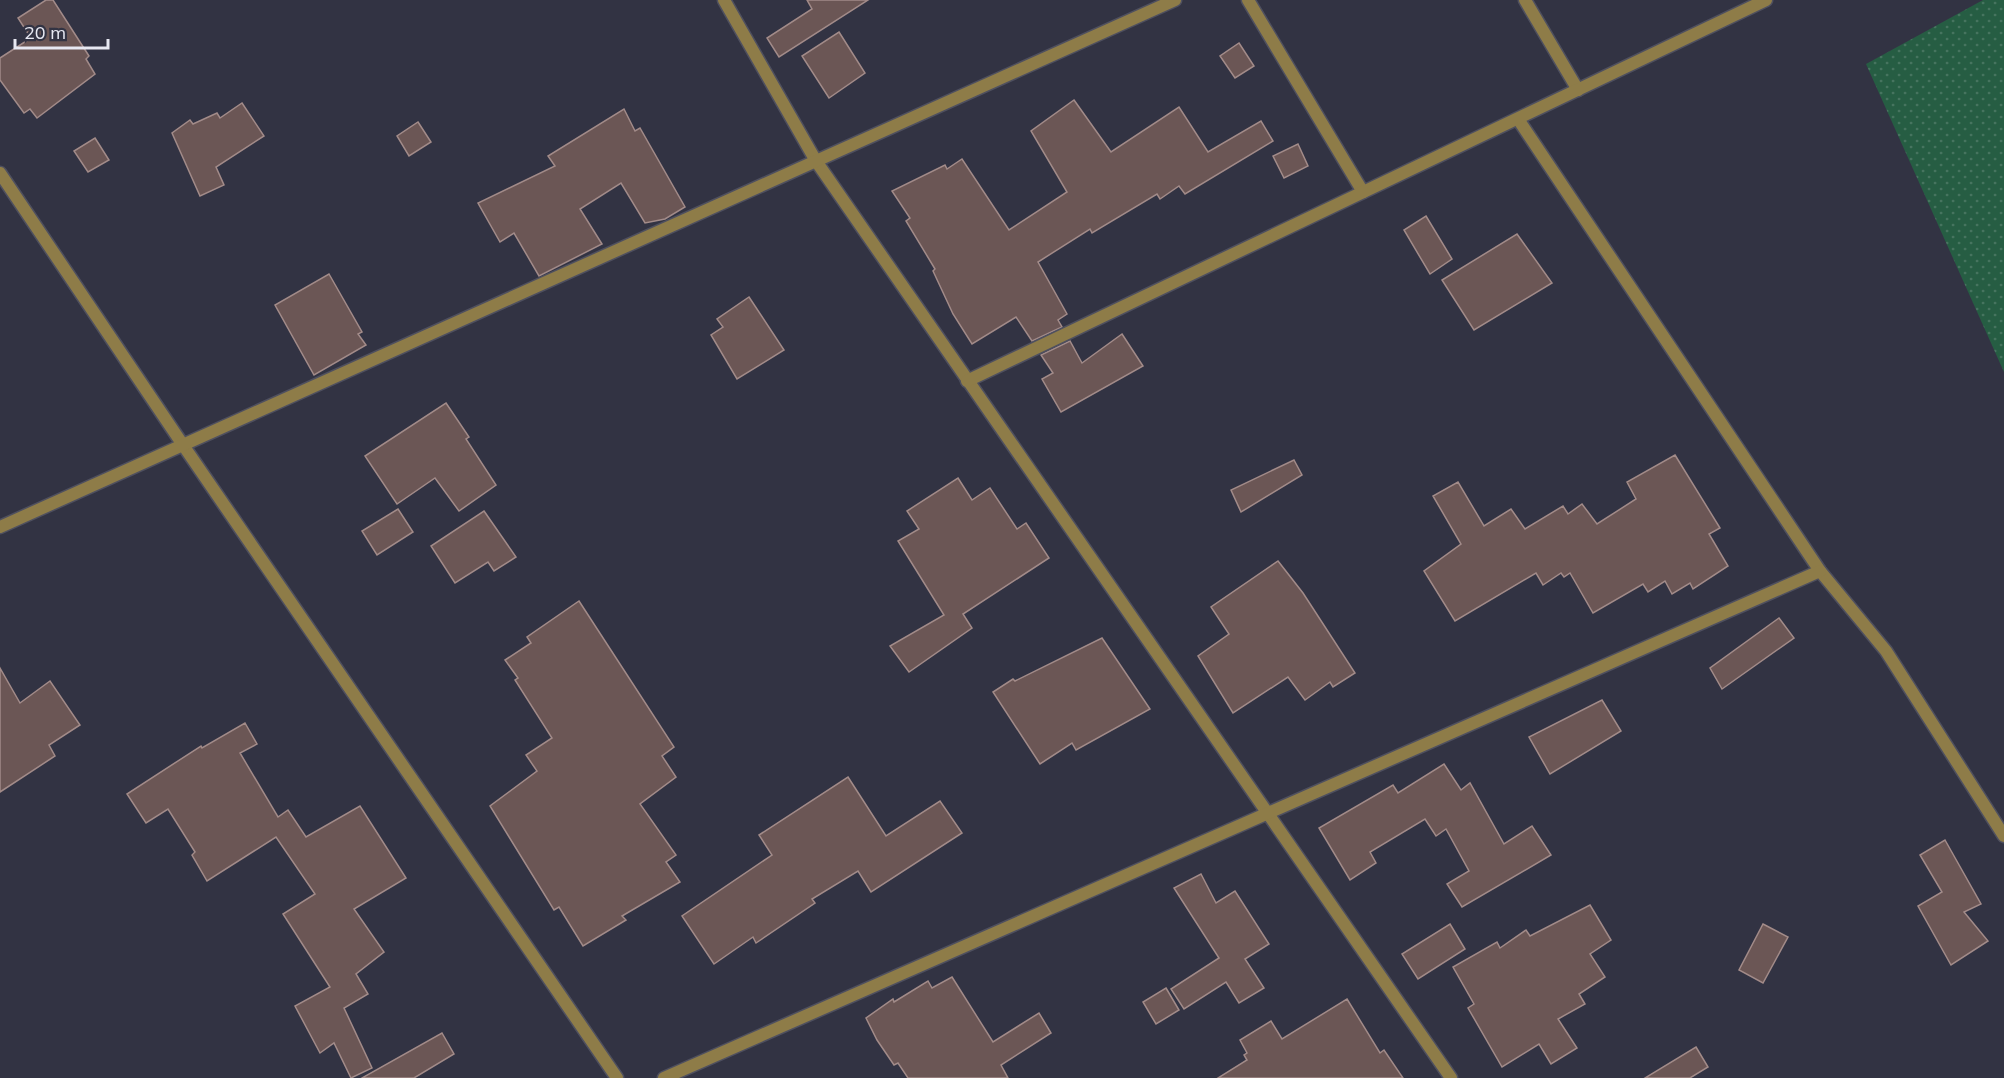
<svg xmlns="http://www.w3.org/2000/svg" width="2004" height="1078" font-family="Mulish,sans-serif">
  <defs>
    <pattern id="garden-dots" width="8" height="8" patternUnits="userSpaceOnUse" patternTransform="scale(1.5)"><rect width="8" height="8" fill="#265d43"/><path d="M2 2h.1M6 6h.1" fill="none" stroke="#46745f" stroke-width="1.8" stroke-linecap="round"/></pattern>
  </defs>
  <rect width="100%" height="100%" fill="#323343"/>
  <!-- garden -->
  <path fill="url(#garden-dots)" d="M1983,0H2004V372L1866,64Z"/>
  <!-- building -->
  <g fill="#6b5655" stroke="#a28b89" stroke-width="1.5">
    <path d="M46,0H53L89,56L86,59L95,74L37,118L30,109L24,113L0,80V58L31,38L18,18Z"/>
    <path d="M807,0H868L779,57L767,38L812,9Z"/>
    <path d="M839,32L865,73L829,98L802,56Z"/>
    <path d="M1239,43L1254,66L1235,78L1220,56Z"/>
    <path d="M1074,100L1111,152L1179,107L1208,152L1261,121L1273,141L1185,194L1179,186L1160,199L1157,194L1092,233L1090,229L1038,262L1067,314L1058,320L1062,327L1032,341L1016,317L972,344L953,314L933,271L935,269L906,221L910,218L892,191L945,165L947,169L962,159L1009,230L1067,192L1031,131Z"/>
    <path d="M242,103L264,136L216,167L224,185L200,196L172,133L190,120L193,124L217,113L220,118Z"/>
    <path d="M624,109L635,131L640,128L685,207L665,219L645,223L621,183L580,209L602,244L539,276L514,233L500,242L478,203L555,166L548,156Z"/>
    <path d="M418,122L431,142L409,156L397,136Z"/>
    <path d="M95,138L109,160L88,172L74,151Z"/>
    <path d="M1298,144L1308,166L1284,178L1273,156Z"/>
    <path d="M1426,216L1452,259L1430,274L1404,230Z"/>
    <path d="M1517,234L1552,283L1474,330L1442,280Z"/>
    <path d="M329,274L362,332L358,334L366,345L314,375L275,305Z"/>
    <path d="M749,297L784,350L737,379L711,335L723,327L717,319Z"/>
    <path d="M1122,334L1143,366L1061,412L1042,379L1053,373L1041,355L1070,341L1082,363Z"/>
    <path d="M446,403L469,437L466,439L496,485L459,511L435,478L397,504L365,456Z"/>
    <path d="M1675,455L1720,528L1709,534L1728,566L1693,589L1690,583L1672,594L1665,581L1648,592L1643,584L1593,613L1570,573L1564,577L1561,573L1543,585L1536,573L1455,621L1424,571L1461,544L1433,496L1458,482L1484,526L1511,509L1525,529L1563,506L1568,514L1582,504L1597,524L1636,499L1627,482Z"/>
    <path d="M1294,460L1302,475L1241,512L1231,490Z"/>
    <path d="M958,478L972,500L990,488L1017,529L1026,523L1049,558L963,614L972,628L909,672L890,646L944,615L898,541L919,529L907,511Z"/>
    <path d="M398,509L413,532L377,555L362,531Z"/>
    <path d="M484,511L516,557L494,571L488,562L455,583L431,546Z"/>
    <path d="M1278,561L1303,593L1355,673L1333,687L1330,682L1305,700L1288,677L1233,713L1198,656L1229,634L1211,607Z"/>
    <path d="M579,601L674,747L662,756L676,777L640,804L676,855L666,862L680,882L622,916L626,920L583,946L559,907L554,910L490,806L537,771L526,755L552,738L515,680L518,678L505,660L531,643L527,637Z"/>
    <path d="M1779,618L1794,638L1722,689L1710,668Z"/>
    <path d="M1102,638L1150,709L1076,750L1072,743L1040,764L993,692L1013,679L1015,681Z"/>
    <path d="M0,668L20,703L50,681L80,725L49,745L55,756L0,792Z"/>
    <path d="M1602,700L1621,731L1550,774L1529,737Z"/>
    <path d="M245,723L257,744L240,753L278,817L288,810L306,837L360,806L406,878L354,909L384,952L356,974L368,994L344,1008L372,1068L351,1078L334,1043L320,1053L295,1006L330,987L283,914L315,894L276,837L207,881L192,855L195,852L168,809L146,823L127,794L201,746L202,748Z"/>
    <path d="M1444,764L1461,790L1470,783L1504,844L1532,826L1551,855L1462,907L1447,884L1469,871L1446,829L1436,836L1425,819L1370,852L1376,863L1350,880L1319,828L1393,785L1398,793Z"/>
    <path d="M848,777L886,836L940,801L962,833L871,892L858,871L812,899L815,903L756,943L753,937L714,964L682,916L772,855L759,835Z"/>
    <path d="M1945,840L1981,904L1964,912L1988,941L1951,965L1918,906L1942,892L1920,855Z"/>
    <path d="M1201,874L1216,903L1235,891L1269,944L1245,959L1264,988L1239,1003L1226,982L1184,1009L1171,989L1219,958L1174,888Z"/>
    <path d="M1590,905L1611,940L1590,954L1605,977L1579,994L1585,1004L1558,1019L1577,1048L1551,1064L1539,1044L1502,1067L1468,1008L1474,1004L1453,967L1497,942L1500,948L1526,930L1530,936Z"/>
    <path d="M1450,924L1465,949L1418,979L1402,954Z"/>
    <path d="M1763,924L1788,937L1763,983L1739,970Z"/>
    <path d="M952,977L993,1042L1039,1013L1051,1033L1001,1065L1008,1078H908L898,1063L894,1065L877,1040L866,1018L893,999L894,1002L928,981L932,988Z"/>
    <path d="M1166,988L1179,1010L1156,1024L1143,1002Z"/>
    <path d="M1347,999L1380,1053L1384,1050L1403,1078H1218L1247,1060L1244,1055L1247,1053L1240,1040L1271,1021L1282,1039Z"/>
    <path d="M442,1033L454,1054L414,1078H362Z"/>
    <path d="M1696,1047L1708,1067L1690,1078H1645Z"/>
  </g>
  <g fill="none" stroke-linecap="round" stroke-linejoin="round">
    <!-- minor casing -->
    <g stroke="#4f505f" stroke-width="15">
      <g id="minor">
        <path d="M724,0L816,161L1451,1078"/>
        <path d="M1248,0L1363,192"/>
        <path d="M1525,0L1578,90"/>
        <path d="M1518,119L1820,571L1886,651L2004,836"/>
        <path d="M0,173L183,445L617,1078"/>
        <path d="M967,381L1766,0"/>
        <path d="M0,527L1175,0"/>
        <path d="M664,1078L1820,571"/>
      </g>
    </g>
    <!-- minor -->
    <use href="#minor" stroke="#8e7c48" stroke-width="12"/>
  </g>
  <!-- scale -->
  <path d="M15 39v9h93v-9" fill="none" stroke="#e7e8f2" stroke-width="3"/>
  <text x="24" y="39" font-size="18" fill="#e7e8f2" stroke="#323343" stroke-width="4.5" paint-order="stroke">20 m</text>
</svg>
